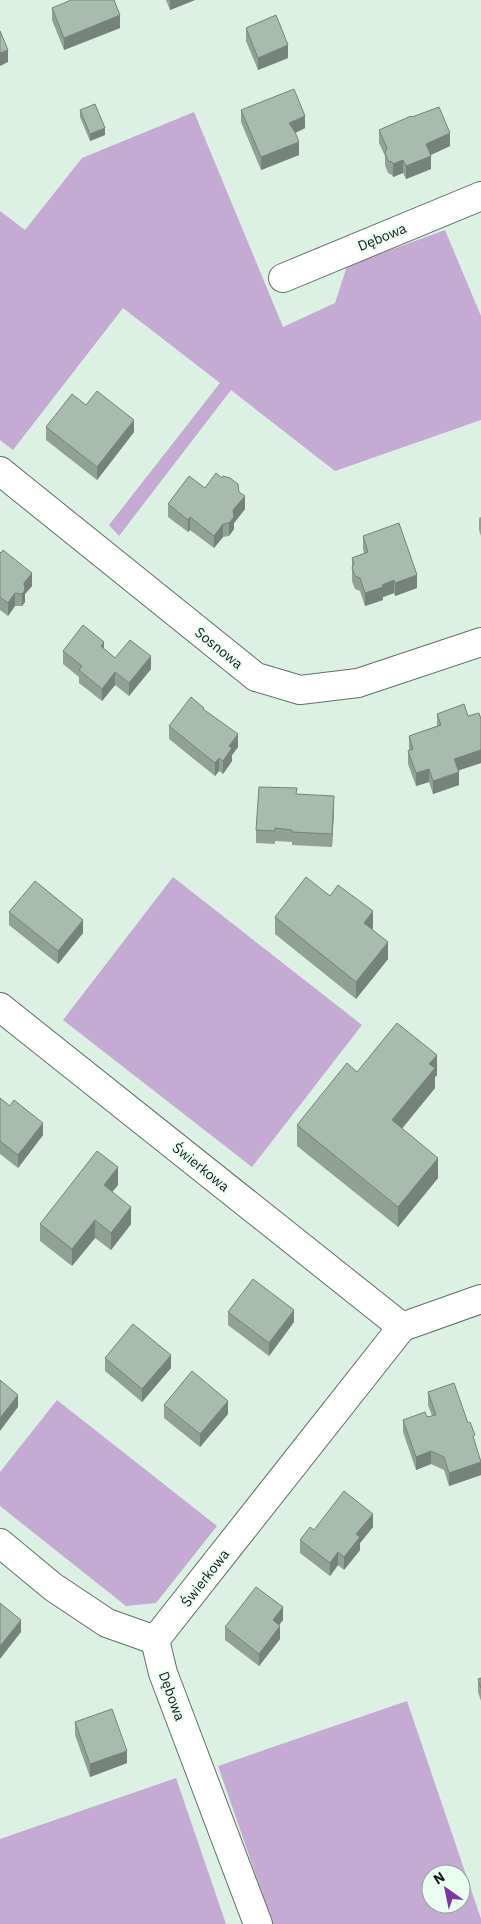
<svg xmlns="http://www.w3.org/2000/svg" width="481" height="1924" font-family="'IBM Plex Sans',sans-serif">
  <rect width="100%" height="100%" fill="#dcf0e3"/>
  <!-- grass -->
  <g fill="#c5abd4" fill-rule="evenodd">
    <path d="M194,112L283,327L335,303L347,266L445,230L481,316V420L335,471L231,390L119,536L109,525L220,383L123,308L13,450L0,440V211L25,230L82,158Z"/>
    <path d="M173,877L362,1025L252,1167L63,1020Z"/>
    <path d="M57,1400L217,1526L156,1603L126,1606L0,1506V1472Z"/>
    <path d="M407,1701L481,1919V1924H273L218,1766ZM431,1874H461V1904H431Z"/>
    <path d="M176,1778L226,1924H0V1839Z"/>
  </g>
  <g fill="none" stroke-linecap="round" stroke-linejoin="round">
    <!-- minor casing -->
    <g stroke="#607166" stroke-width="30">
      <g id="minor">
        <path d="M283,278L481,196"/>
        <path d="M0,471L256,677L300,690L358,683L481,642"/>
        <path d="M0,1007L402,1327L481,1299"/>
        <path d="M0,1543L53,1587L107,1623L155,1640"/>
        <path d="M155,1640L402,1327"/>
        <path d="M155,1640L163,1673L258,1924"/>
      </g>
    </g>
    <!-- minor -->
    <use href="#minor" stroke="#fff" stroke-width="28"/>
  </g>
  <!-- wall -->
  <g fill="#90a196">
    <path d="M166,0H195L170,10Z"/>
    <path d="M52,8L120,28L64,50L52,20Z"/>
    <path d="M246,28L288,58L258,70L246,41Z"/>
    <path d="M80,110L105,135L90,141L80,117Z"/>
    <path d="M241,110L305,128L295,133L299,155L261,170L241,122Z"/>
    <path d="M412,117L450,146L431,155V169L406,179L403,173L393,177L392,175L388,173L385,165V156L379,143V130Z"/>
    <path d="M86,405L134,432L97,480L46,440V427Z"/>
    <path d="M205,488L239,492L245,509L234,523V529L229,536L223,537L214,548L190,530L188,532L168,517V504Z"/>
    <path d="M481,517V536L479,530V518Z"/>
    <path d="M363,536L417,588L395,596L394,593L383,597V600L365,606L360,591L355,589L352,581V558L364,553L363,549Z"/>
    <path d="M0,552L32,586L25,594V602L22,606H15L8,616L0,610Z"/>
    <path d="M104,649L115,658L151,669L129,696L115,685L102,701L79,683V677L63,664V651Z"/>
    <path d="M204,710L238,747L232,755V761L223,774L219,771L215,776L169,739V726Z"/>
    <path d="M437,714L468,716L481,719V763L458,770L459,785L433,794L429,782L416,786L408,764V751L409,750V736L437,726Z"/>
    <path d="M297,794L334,809L332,847L292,845V842L275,841V844L256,843V830Z"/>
    <path d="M330,896L373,928L372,929L388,959L356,999L275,934V917Z"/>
    <path d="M9,912L83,933L58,964L9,925Z"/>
    <path d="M357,1072L437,1075L435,1077V1088L402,1128L438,1178L398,1227L297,1146V1125Z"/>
    <path d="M0,1098L43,1135L18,1168L0,1154Z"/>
    <path d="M118,1185L112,1192L131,1224L111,1250L95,1238L72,1266L40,1241V1224Z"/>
    <path d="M228,1312L294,1322L269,1356L228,1325Z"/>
    <path d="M105,1358L171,1368L142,1402L105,1371Z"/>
    <path d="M428,1392L475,1444L481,1475L449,1486L444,1470L431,1464L416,1470L403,1432V1420L427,1417L432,1416L428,1405Z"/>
    <path d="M164,1405L228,1414L200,1447L164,1418Z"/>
    <path d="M373,1527L360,1543V1550L344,1570L338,1565L330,1576L300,1553V1540L314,1530Z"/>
    <path d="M283,1620L279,1625L280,1639L259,1666L225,1640V1627Z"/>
    <path d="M481,1678V1701L478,1692V1679Z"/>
    <path d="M75,1722L127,1763L90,1777L75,1735Z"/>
  </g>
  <!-- shaded-wall -->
  <g fill="#76837a">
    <path d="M170,0H195L170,10Z"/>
    <path d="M120,15V28L64,50V38Z"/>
    <path d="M288,45V58L258,70V58Z"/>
    <path d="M8,50V62L0,66V53Z"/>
    <path d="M305,116V128L289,136V123Z"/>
    <path d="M105,128V135L90,141V134Z"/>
    <path d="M450,133V146L426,157V144Z"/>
    <path d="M299,142V155L261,170V157Z"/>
    <path d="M431,156V169L406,179V166Z"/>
    <path d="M403,160V173L393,177V164Z"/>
    <path d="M134,420V432L97,480V467Z"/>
    <path d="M245,496V509L234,523V529L229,536V523L233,510Z"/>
    <path d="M190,517V530L188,532V520Z"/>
    <path d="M223,524V537L214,548V536Z"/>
    <path d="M32,573V586L25,594V602L22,606V594L24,583Z"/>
    <path d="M417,575V588L395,596V583Z"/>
    <path d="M394,580V593L383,597V600L365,606V593L382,585Z"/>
    <path d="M15,593V606L8,616V603Z"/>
    <path d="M104,642V655L101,646Z"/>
    <path d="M151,656V669L129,696V683Z"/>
    <path d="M115,672V685L102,701V689Z"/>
    <path d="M238,734V747L232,755V761L223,774V761L229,746Z"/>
    <path d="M481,750V763L454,772V759Z"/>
    <path d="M219,758V771L215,776V763Z"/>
    <path d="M429,769V782L416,786V773Z"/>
    <path d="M459,772V785L433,794V781Z"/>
    <path d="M334,796V809L332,847V834Z"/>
    <path d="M373,911V928L364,940V923Z"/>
    <path d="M83,920V933L58,964V951Z"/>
    <path d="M388,942V959L356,999V982Z"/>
    <path d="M437,1055V1075L435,1077V1088L392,1141V1120L429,1064Z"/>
    <path d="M43,1123V1135L18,1168V1155Z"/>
    <path d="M438,1158V1178L398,1227V1207Z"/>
    <path d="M118,1167V1185L104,1202V1185Z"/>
    <path d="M131,1207V1224L111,1250V1233Z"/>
    <path d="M95,1220V1238L72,1266V1249Z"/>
    <path d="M294,1310V1322L269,1356V1343Z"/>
    <path d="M171,1355V1368L142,1402V1389Z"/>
    <path d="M18,1395V1407L0,1431V1418Z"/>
    <path d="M228,1401V1414L200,1447V1434Z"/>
    <path d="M431,1451V1464L416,1470V1457Z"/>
    <path d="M481,1462V1475L449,1486V1473Z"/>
    <path d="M373,1514V1527L360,1543V1550L344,1570V1557L356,1534Z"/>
    <path d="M338,1552V1565L330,1576V1563Z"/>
    <path d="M283,1607V1620L273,1633V1620Z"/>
    <path d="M21,1620V1632L0,1659V1646Z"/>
    <path d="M280,1626V1639L259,1666V1654Z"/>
    <path d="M127,1751V1763L90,1777V1764Z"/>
  </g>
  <!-- building -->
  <g fill="#a8bbaf" stroke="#76837a">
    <path d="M71,0H114L120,15L64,38L52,8Z"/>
    <path d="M276,15L288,45L258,58L246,28Z"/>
    <path d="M0,31L8,50L0,53Z"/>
    <path d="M294,89L305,116L289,123L295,132L299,142L261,157L241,110Z"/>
    <path d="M95,104L105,128L90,134L80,110Z"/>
    <path d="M439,107L450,133L426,144L431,156L406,166L403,160L393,164L392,162L388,161L385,153L387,148L379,130L411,116L412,117Z"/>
    <path d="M97,391L134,420L97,467L46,427L72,394L86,405Z"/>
    <path d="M216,473L222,478L223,476L230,478L238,484L239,492L245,496L233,510L234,517L229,523L223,524L214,536L190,517L188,520L168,504L189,476L205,488Z"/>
    <path d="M399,523L417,575L395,583L394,580L382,585L383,587L365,593L360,578L355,576L352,568L354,563L352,558L368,552L363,536Z"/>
    <path d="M3,550L32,573L24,583L25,590L22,594L15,593L8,603L0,597V552L1,553Z"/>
    <path d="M83,625L104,642L101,646L115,658L130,640L151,656L129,683L115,672L102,689L79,670L82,666L63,651Z"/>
    <path d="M191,697L204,708L203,709L238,734L229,746L232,748L223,761L219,758L215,763L169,726Z"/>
    <path d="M464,704L468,716L479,713L481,719V750L454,759L459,772L433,781L429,769L416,773L408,751L413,749L409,736L441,725L437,714Z"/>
    <path d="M259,787L297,788L296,794L334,796L332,834L292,832V830L275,828V831L256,830Z"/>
    <path d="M306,877L330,896L338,885L373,911L364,923L388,942L356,982L275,917Z"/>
    <path d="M35,881L83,920L58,951L9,912Z"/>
    <path d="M397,1023L437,1055L429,1064L435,1068L392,1120L438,1158L398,1207L297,1125L347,1063L357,1072Z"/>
    <path d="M0,1098L10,1106L14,1100L43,1123L18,1155L0,1141Z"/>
    <path d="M97,1151L118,1167L104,1185L131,1207L111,1233L95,1220L72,1249L40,1224Z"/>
    <path d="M253,1279L294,1310L269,1343L228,1312Z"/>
    <path d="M133,1324L171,1355L142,1389L105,1358Z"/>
    <path d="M192,1371L228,1401L200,1434L164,1405Z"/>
    <path d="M0,1380L18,1395L0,1418Z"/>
    <path d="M454,1383L468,1423L470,1422L475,1435L473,1436L481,1462L449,1473L444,1457L431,1451L416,1457L403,1420L425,1412L427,1417L436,1415L428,1392Z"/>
    <path d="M344,1491L373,1514L356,1534L360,1537L344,1557L338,1552L330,1563L300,1540L310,1527L314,1530Z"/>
    <path d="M256,1587L283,1607L273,1620L280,1626L259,1654L225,1627Z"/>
    <path d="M0,1603L21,1620L0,1646Z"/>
    <path d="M481,1678V1688L478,1679Z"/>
    <path d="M112,1709L127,1751L90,1764L75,1722Z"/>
  </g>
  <g text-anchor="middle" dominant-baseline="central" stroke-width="4" stroke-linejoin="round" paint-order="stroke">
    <!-- street labels -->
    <g font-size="14" fill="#131a16" stroke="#e9fdf0">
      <text transform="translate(382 237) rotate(-22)">Dębowa</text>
      <text transform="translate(219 648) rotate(39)">Sosnowa</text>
      <text transform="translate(201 1167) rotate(39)">Świerkowa</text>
      <text transform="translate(205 1578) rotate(-52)">Świerkowa</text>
      <text transform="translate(172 1696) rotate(70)">Dębowa</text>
    </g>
  </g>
  <!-- north arrow -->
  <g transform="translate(446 1889) rotate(327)"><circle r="24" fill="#e9fdf0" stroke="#93a299"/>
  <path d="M0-4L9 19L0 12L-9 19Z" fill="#8234a5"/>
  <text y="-8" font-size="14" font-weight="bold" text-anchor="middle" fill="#131a16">N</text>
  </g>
</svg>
